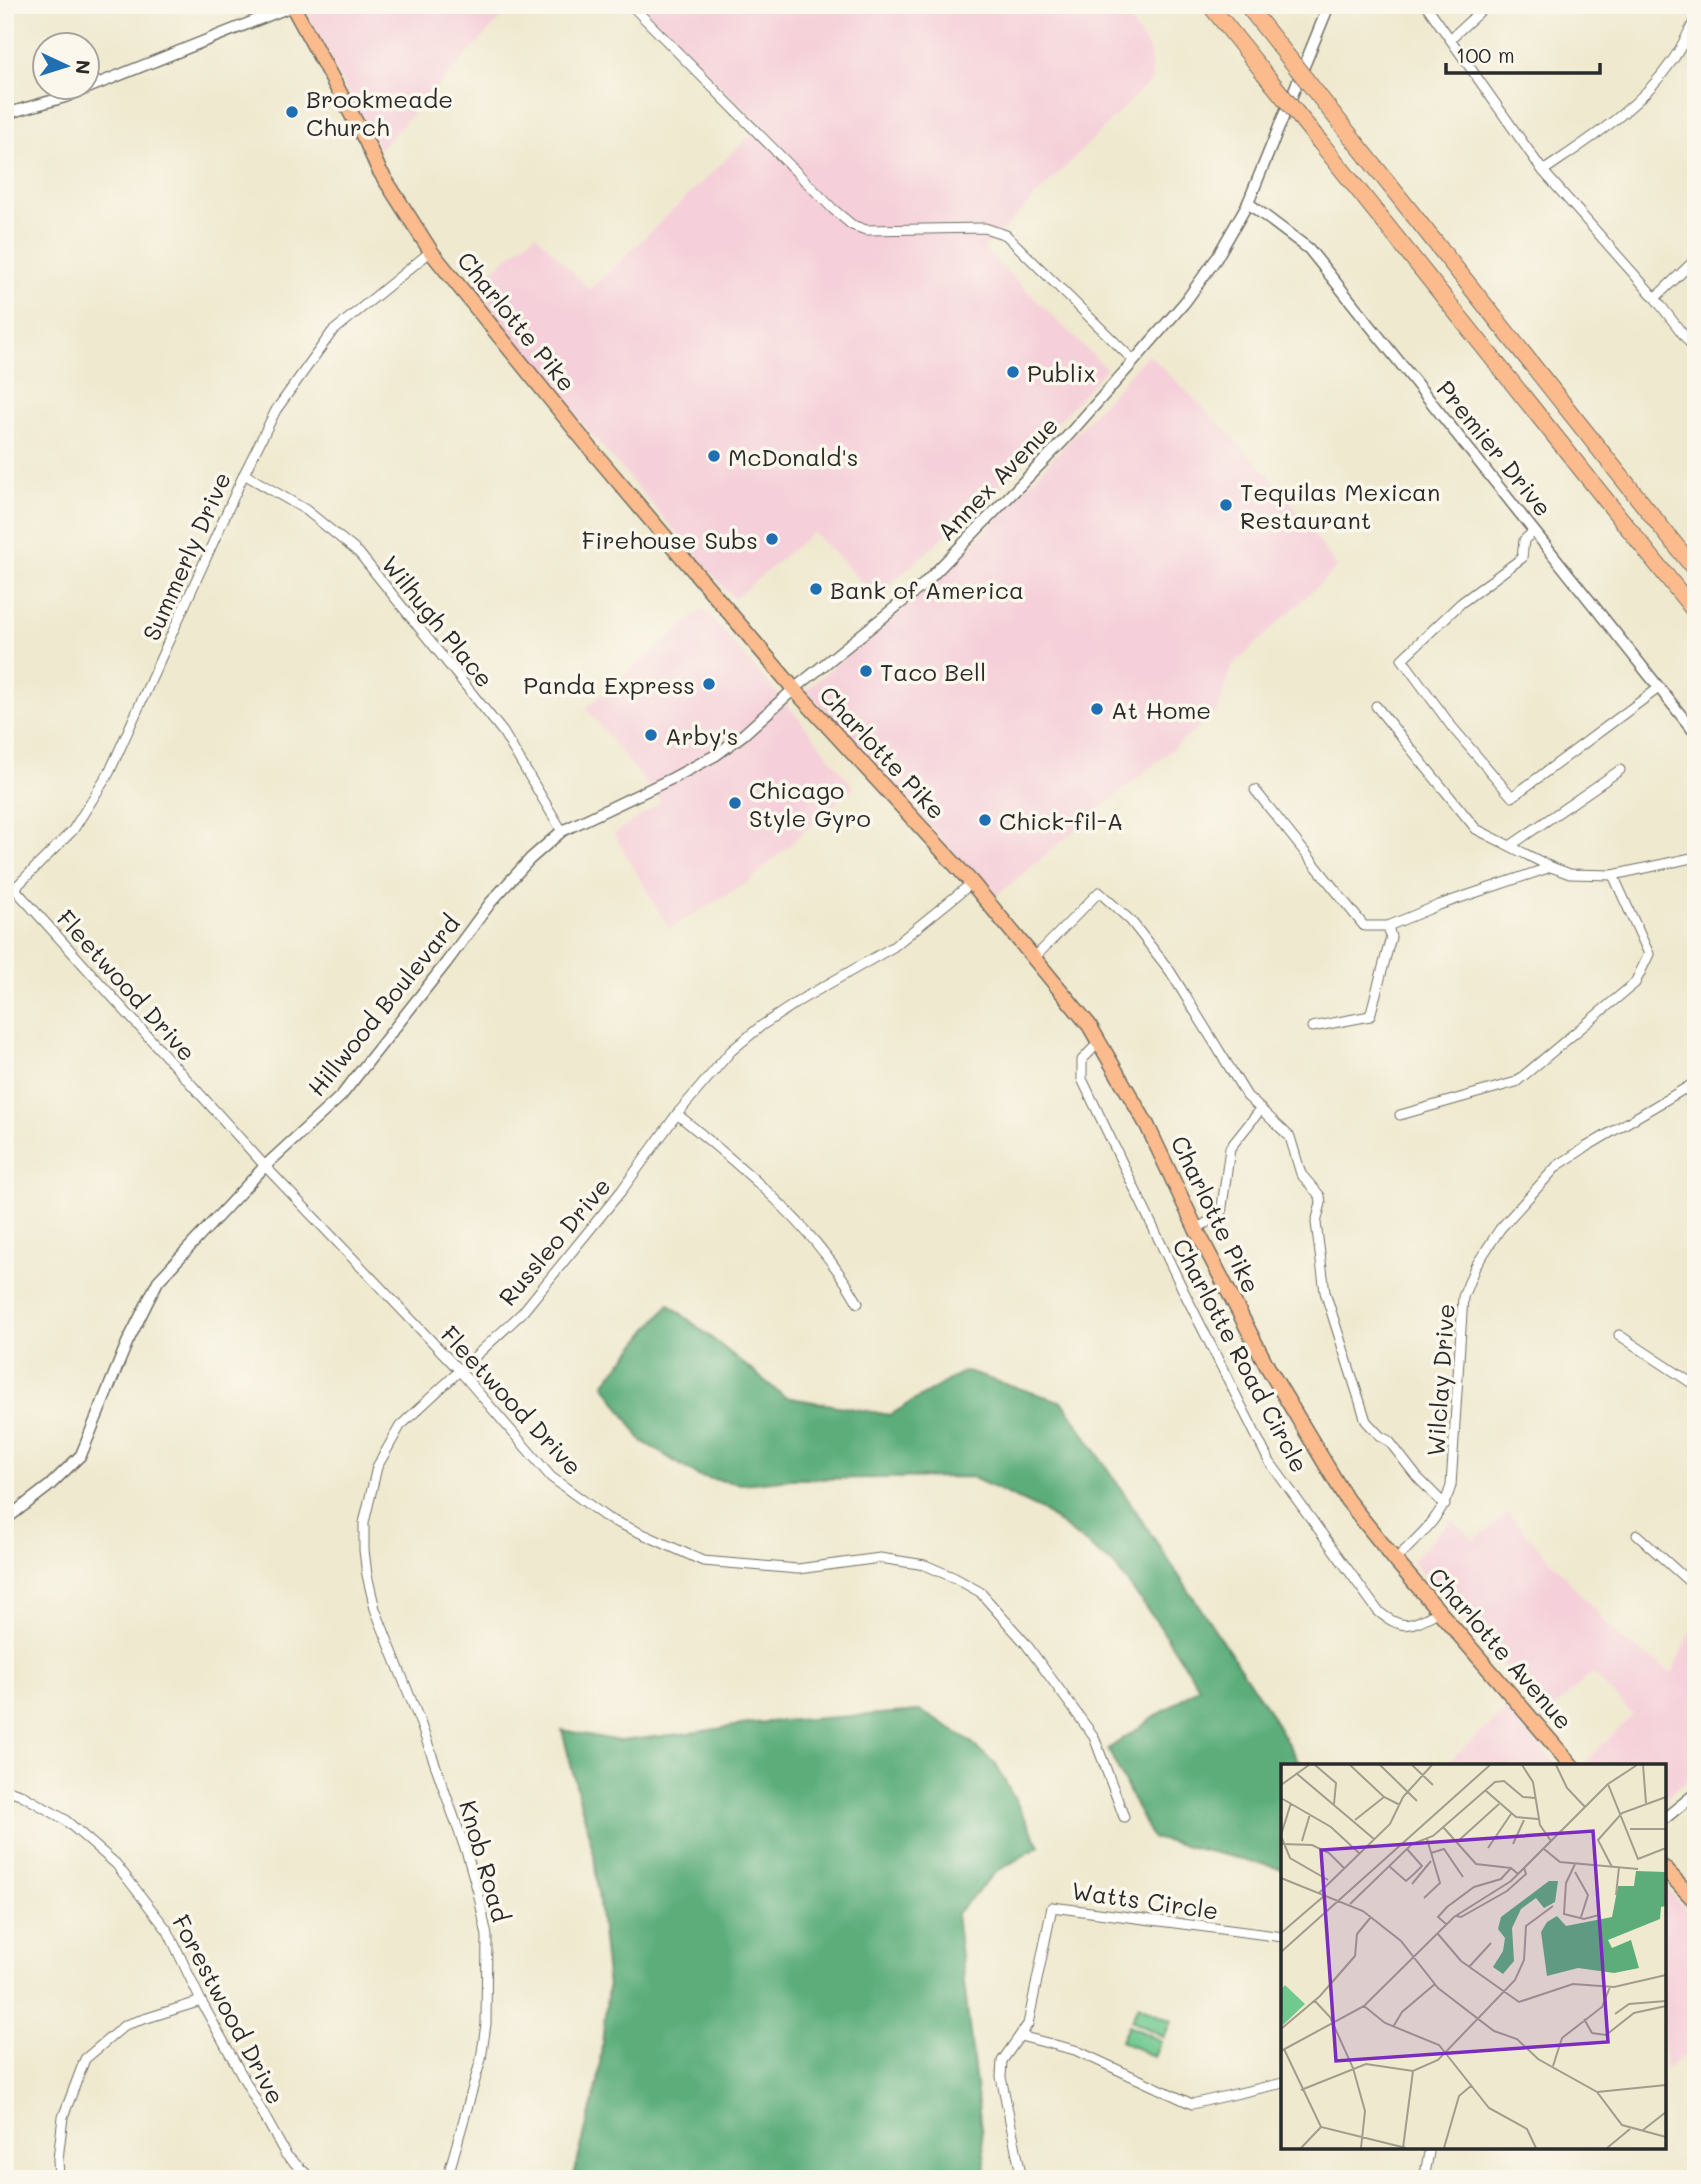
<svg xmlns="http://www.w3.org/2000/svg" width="1701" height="2184" font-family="Mali,sans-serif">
  <rect width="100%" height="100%" fill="#fbf7ec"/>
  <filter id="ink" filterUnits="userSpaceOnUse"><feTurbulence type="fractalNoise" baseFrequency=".0143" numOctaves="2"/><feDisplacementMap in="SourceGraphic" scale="14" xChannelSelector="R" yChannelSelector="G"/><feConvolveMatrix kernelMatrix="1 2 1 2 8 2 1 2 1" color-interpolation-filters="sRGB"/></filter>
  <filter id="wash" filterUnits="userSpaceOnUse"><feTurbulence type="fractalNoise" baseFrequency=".00686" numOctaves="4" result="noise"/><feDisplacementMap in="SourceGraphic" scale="28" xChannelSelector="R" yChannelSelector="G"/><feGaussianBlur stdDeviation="1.57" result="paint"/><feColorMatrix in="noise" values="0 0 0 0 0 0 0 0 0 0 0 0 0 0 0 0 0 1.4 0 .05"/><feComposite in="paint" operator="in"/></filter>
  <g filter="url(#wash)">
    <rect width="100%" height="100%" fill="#efe9cf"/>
    <!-- built -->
    <g fill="#f5cfd9">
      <path d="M304,5H513L379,150L319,40Z"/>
      <path d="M638,5H1119L1149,49L1152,79L984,249L1106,368L1002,485L876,597L813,532L734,599L533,367L475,284L536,234L590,290L748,138L758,123Z"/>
      <path d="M1148,354L1225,429L1283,491L1337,568L1231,667L1218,711L994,898L806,690L909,604L989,528Z"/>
      <path d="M703,609L800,720L854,787L748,882L669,929L614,834L661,802L586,708Z"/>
      <path d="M1508,1513L1622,1640L1672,1673L1696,1618V1774L1664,1798V1766H1592L1587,1760L1633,1715L1592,1673L1547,1715L1411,1561L1452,1519L1474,1541Z"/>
      <path d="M1508,1709L1558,1766H1443Z"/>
      <path d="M1664,1886L1696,1921V2069L1682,2056L1664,2071Z"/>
    </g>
    <!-- green -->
    <g fill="#70c98f" stroke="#4e7a5d" stroke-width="2">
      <path d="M1138,2005L1171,2021L1164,2037L1131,2020Z"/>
      <path d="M1128,2025L1161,2041L1154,2057L1121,2041Z"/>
    </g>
    <!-- forest -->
    <g fill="#5cad7a" stroke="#446c52" stroke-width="2">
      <path d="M669,1304L785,1397L890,1415L964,1371L1063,1402L1265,1705L1301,1766H1283V1869L1152,1838L1108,1749L1199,1687L1159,1625L1114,1565L1042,1510L971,1477L791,1479L742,1484L700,1477L642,1441L604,1384Z"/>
      <path d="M921,1711L969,1740L996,1765L1040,1846L996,1872L956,1914L987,2179H573L598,2082L608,1987L594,1855L562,1730L619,1741L697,1732L754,1723Z"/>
    </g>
  </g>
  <g filter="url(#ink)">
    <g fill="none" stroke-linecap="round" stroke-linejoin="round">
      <!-- minor casing -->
      <g stroke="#706e64" stroke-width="11">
        <g id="minor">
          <path d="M631,5L833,209L852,225L866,230L985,228L1006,235L1134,361"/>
          <path d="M1426,5L1543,171L1655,298L1696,351"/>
          <path d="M1450,39L1487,5"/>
          <path d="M1543,171C1588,140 1640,108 1672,61C1682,48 1688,32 1696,18"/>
          <path d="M1655,298L1696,259"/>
          <path d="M244,474L306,510L359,553L503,732L562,831"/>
          <path d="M1534,531L1524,540L1522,558L1461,603L1402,659L1452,727L1512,797L1660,687"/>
          <path d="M1376,706L1476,829L1551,867"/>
          <path d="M1255,790L1364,926H1388L1439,905L1551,867L1570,874L1613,875L1696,857"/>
          <path d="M1510,846L1620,770"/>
          <path d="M5,878L265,1166L459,1370L551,1477L607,1518L703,1561L798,1569L880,1558L925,1565L955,1578L980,1592L1026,1644L1094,1737L1124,1817"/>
          <path d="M5,898L73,830L109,773L244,474L276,410L332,332L430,252"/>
          <path d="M1034,958L1099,892L1131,921L1170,971L1247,1096L1290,1137L1301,1174L1320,1196L1321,1203L1316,1223L1325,1292L1366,1421L1380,1436L1389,1441L1417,1477L1445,1505"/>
          <path d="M1312,1027L1370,1016L1391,937L1388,926"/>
          <path d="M1099,1042L1082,1060V1079L1184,1292L1269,1461L1378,1611C1404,1633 1412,1625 1440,1611"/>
          <path d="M1686,1089L1696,1100"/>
          <path d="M677,1114C744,1169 815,1226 858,1303"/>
          <path d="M1400,1115L1516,1082L1635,983L1649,954L1613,875"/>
          <path d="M1196,1229L1221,1214L1230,1148L1261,1109"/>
          <path d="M1619,1335L1696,1386"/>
          <path d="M1637,1535L1696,1588"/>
          <path d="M1395,1560C1419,1536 1441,1519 1451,1486L1463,1297L1475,1267L1500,1229L1557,1166L1586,1147L1696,1082"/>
          <path d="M5,1789L20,1794L64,1819L116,1864L168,1931L201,2001L286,2155L312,2179"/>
          <path d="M1020,2036L1075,2050L1192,2104L1283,2083"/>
          <path d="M59,2179L58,2159L63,2117L85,2059L125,2025L201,2001"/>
          <path d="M447,2179L481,2059L486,2024L487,1936L478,1892L467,1854L420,1722L375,1609L367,1575L364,1550V1523L377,1467L400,1426L522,1313L622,1190L677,1114L731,1051L761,1026L802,999L893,947L972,883"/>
          <path d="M1022,2179L1001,2077L1002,2061L1028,2024L1052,1907L1283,1937"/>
          <path d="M1424,2179L1430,2147"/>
        </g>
      </g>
      <!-- tertiary casing -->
      <g stroke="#706e64" stroke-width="13">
        <g id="tertiary">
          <path d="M5,114L65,97L292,6"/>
          <path d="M1248,203L1309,249L1696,734"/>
          <path d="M5,1520L49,1486L81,1455L127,1343L158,1281L265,1166L341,1096L446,963L491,902L530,859L562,831L673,778L716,755L744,734L794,689L923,585L1064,440L1134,361L1185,302L1216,259L1248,203L1329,5"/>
          <path d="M1664,1819L1696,1793"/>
        </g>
      </g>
      <!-- primary casing -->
      <g stroke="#706e64" stroke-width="17">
        <g id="primary">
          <path d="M292,5L366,141L379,170L432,253L595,454L794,689L972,883L1089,1025L1147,1125L1196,1229L1267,1366L1347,1500L1395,1560L1572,1766"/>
          <path d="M1664,1868L1696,1902"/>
        </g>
      </g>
      <!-- motorway casing -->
      <g stroke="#706e64" stroke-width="18">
        <g id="motorway">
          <path d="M1210,5L1264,73"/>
          <path d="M1247,5L1277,43"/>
          <path d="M1330,110L1696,571"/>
          <path d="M1320,142L1696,613"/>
        </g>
      </g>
      <!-- minor -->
      <use href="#minor" stroke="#fff" stroke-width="9"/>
      <!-- tertiary -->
      <use href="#tertiary" stroke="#fff" stroke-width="10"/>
      <!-- primary -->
      <use href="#primary" stroke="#fbbb8c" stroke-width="14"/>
      <!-- motorway -->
      <use href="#motorway" stroke="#fbbb8c" stroke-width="16"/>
      <!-- motorway-bridge casing -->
      <g stroke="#706e64" stroke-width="18" stroke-linecap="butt">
        <g id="motorway-bridge">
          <path d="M1277,43L1330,110"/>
          <path d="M1264,73L1320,142"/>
        </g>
      </g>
      <!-- motorway-bridge -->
      <use href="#motorway-bridge" stroke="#fbbb8c" stroke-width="16"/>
    </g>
  </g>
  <!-- markers -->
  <g fill="#1f6fb2" stroke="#fbf7ec" stroke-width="2.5">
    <circle cx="292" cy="112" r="7"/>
    <circle cx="1013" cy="372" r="7"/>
    <circle cx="714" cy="456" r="7"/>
    <circle cx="1226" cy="505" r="7"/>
    <circle cx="772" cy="539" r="7"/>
    <circle cx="816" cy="589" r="7"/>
    <circle cx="866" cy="671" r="7"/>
    <circle cx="709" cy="684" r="7"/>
    <circle cx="1097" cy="709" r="7"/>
    <circle cx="651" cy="735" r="7"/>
    <circle cx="735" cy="803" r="7"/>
    <circle cx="985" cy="820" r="7"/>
  </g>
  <g text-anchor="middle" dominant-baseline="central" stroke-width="7" stroke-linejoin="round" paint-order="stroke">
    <!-- poi labels -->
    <g font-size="24" fill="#2b2b2b" stroke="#fbf7ec" text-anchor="start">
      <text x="306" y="98">Brookmeade<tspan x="306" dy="28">Church</tspan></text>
      <text x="1027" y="372">Publix</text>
      <text x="728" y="456">McDonald's</text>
      <text x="1240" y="491">Tequilas Mexican<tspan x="1240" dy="28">Restaurant</tspan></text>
      <text x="758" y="539" text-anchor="end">Firehouse Subs</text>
      <text x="830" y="589">Bank of America</text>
      <text x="880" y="671">Taco Bell</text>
      <text x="695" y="684" text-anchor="end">Panda Express</text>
      <text x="1111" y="709">At Home</text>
      <text x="665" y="735">Arby's</text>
      <text x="749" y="789">Chicago<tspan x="749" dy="28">Style Gyro</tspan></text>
      <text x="999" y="820">Chick-fil-A</text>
    </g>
    <!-- street labels -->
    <g font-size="24" fill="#2b2b2b" stroke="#fbf7ec">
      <text transform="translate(517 321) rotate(51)">Charlotte Pike</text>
      <text transform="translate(1495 448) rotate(51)">Premier Drive</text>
      <text transform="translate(997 478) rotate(-46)">Annex Avenue</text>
      <text transform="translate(186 556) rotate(-66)">Summerly Drive</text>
      <text transform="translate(438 621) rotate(51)">Wilhugh Place</text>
      <text transform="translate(883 752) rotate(47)">Charlotte Pike</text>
      <text transform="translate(127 985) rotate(48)">Fleetwood Drive</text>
      <text transform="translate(383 1005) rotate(-51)">Hillwood Boulevard</text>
      <text transform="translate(1216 1214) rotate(64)">Charlotte Pike</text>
      <text transform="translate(554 1241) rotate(-50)">Russleo Drive</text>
      <text transform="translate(1241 1355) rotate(62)">Charlotte Road Circle</text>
      <text transform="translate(1440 1380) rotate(-86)">Wilclay Drive</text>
      <text transform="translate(512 1400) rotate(47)">Fleetwood Drive</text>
      <text transform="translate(1501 1648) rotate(49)">Charlotte Avenue</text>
      <text transform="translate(485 1861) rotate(74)">Knob Road</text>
      <text transform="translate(1145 1900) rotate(8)">Watts Circle</text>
      <text transform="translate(229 2009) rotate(62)">Forestwood Drive</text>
    </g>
  </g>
  <!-- overview -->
  <g transform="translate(1281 1764)">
    <rect width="385" height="385" fill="#efe9cf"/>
    <path d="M4,221L24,240L2,261L0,226Z" fill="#70c98f"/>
    <path d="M355,107L385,108V142L380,143L379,155L327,176L331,184L350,176L358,204L333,209L297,204L266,212L260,168L266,158L276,152L285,162L331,153L337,122H353ZM268,117H277L274,138L263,144L255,134L240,145L231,164L233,197L222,210L212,203L222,187L224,174L217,165L220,153Z" fill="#5cad7a"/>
    <path fill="none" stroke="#a19d8d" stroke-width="2" d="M34,1L55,19L53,40M69,1L103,33L119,41M99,1L136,37M131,1L152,21M241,1L252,18L259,61L270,77M275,1L286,24L304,43M362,1L365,39M15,9L93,75M327,20L357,95L385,84M0,21L28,1M204,26L235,53L257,55M0,34L50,63L78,89M74,56L103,33M162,63L195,100L230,104L237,110M349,65H385M0,71L10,39M0,72L9,94L47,116M21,77L29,50M176,78L218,40M1,80L31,81L48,89L63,104M232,80L243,56M207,84L230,50M263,85L279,98L357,105M150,89L163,85L182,113M294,100L285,119L283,150L303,155L318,151M108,102L125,117L133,110L141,102L126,85M331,103L317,76L341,49L385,33M294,108L307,131L300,153M0,114L82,147L120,177L157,224L213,267L236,275L257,295L316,328L341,361L385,373M131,120L150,97M38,129L109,60L122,33L151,1M335,131L338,103M143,134L159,119L146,75M69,140L131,80L152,72L214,18L223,17L242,33L254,34M175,152L180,153L226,127L245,110L243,104M165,160L157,153L166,143L193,123L220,115L230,104M0,169L43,132M157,170L180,197L238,238L292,220L333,223L385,211M0,188L209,1M188,203L210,179M33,236L49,253L72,304L84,347L80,384M83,242L104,259L158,281L208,344L246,365L255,384M334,250L348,240L385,237M303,255L311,269L325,271L353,249L385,242M112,263L121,248L154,220M0,265L39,232L74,192L76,170L90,153M3,285L40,363L125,384M0,287L83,242L173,153L230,117L327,20L356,1M272,302L281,274L321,243L329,223M20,326L85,300L132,307L157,296L234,216L243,196L245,162L272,142M316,328L385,321M362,366L385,348M20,384L40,363M122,384L132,307M163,384L178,332L191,321M326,384L349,365"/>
    <path fill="#7b2cbf" fill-opacity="0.15" stroke="#7b2cbf" stroke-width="3.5" d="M312,67L327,278L55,297L40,86Z"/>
    <rect width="385" height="385" fill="none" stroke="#2b2b2b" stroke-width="3.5"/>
  </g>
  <!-- margin -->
  <rect width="1701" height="2184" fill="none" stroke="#fbf7ec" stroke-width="28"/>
  <!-- north arrow -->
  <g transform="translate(66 66) rotate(94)"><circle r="33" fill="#fbf7ec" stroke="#a8a59f" stroke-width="2"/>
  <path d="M0-5L12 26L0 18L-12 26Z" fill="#1f6fb2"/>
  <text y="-10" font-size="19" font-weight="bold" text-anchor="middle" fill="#2b2b2b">N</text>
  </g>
  <!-- scale -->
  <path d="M1446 63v10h154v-10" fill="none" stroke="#2b2b2b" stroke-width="3.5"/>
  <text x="1456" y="63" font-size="21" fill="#2b2b2b" stroke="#fbf7ec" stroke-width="5" paint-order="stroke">100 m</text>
</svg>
